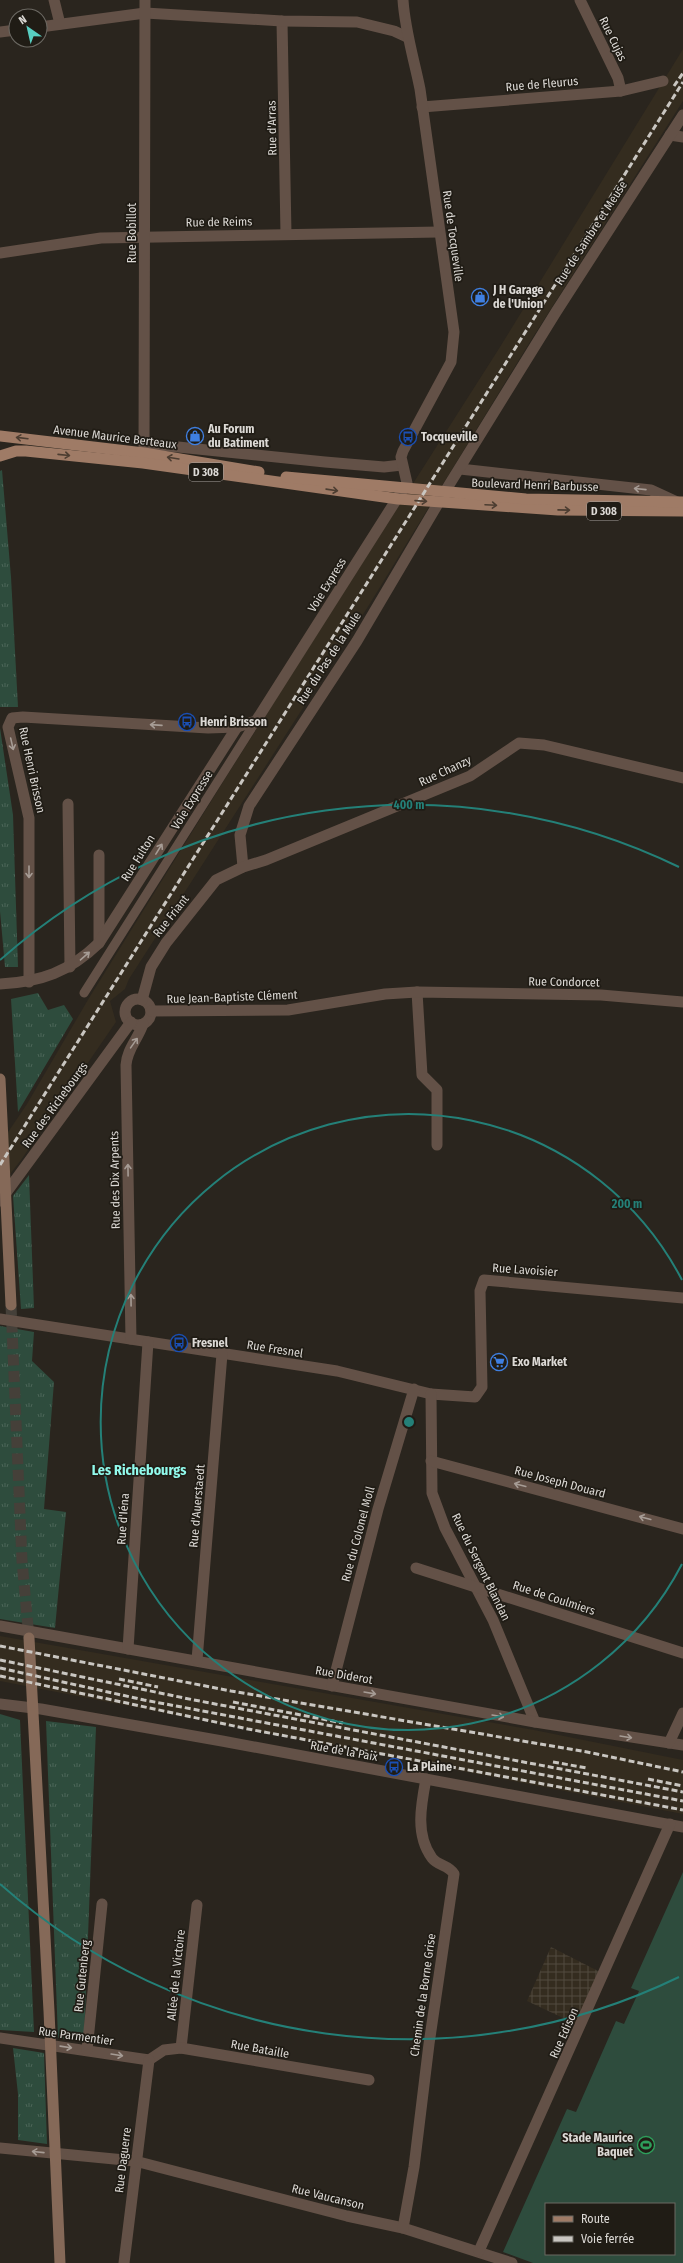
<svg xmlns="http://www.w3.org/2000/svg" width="683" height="2263" font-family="'Fira Sans Condensed',sans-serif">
  <defs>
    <pattern id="industrial-grid" width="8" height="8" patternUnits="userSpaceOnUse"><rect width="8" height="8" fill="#342c1f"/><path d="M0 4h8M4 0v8" fill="none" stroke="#514a3f"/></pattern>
    <pattern id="grass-tufts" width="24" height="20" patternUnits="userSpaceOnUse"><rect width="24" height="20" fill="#2e4c3d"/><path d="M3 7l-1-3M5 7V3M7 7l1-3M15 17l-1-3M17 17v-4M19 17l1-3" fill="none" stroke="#4c6558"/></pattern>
  </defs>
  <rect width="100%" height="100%" fill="#2a251e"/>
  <!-- industrial -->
  <path fill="url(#industrial-grid)" d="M551,1947L600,1972L576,2024L527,2001Z"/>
  <!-- built -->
  <g fill="#342c1f">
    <path d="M683,49V101L533,337L369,605L129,979L125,989L110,1001L116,1022L21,1160L0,1187V1144L27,1104L89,998L233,766L500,347Z"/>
    <path d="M0,1636L534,1730L683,1760V1814L0,1681Z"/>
  </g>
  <!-- grass -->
  <g fill="url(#grass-tufts)">
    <path d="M2,470L11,577L18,707H0V471Z"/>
    <path d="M0,728L13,815L18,967H5L0,911Z"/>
    <path d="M38,993L48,1010L64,1005L73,1019L18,1112L11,999Z"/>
    <path d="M29,1175L34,1308L21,1309L13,1196Z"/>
    <path d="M0,1326L34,1332L32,1361L54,1382L44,1509L66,1512L55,1628L0,1619Z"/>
    <path d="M0,1714L20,1720L34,2032L0,2030Z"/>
    <path d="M46,1721L96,1727L84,2041L58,2038Z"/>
    <path d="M13,2048L44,2053L47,2144L18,2140V2094Z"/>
  </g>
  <!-- pitch -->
  <path fill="#2e4c3d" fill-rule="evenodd" d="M683,1872V2263H533L503,2252L567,2109L576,2112L616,2021L624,2024L639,1991L631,1988ZM546,2204H674V2254H546Z"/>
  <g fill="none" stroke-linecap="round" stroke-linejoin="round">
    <!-- secondary-tunnel -->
    <path stroke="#454039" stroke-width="11" stroke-dasharray="11 5.5" stroke-linecap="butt" d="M11,1305L22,1561L29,1638"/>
    <!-- pedestrian -->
    <path stroke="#635147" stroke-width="9" d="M84,993L256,721"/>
    <!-- minor -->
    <g stroke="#635147" stroke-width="11">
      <path d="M54,0L60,24"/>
      <path d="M580,0L618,78L621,91"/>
      <path d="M282,21L286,234"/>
      <path d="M40,27L145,13L282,21L357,22L394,31L407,37"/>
      <path d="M0,32L16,30"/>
      <path d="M422,107L621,91L663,81"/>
      <path d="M670,135L683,137"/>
      <path d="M0,253L101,238L439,232"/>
      <path d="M149,444L325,462L384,467L402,465"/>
      <path d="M144,453L145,0"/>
      <path d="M460,469L651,490L677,502"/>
      <path d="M68,804L70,967"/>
      <path d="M243,867L240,835L249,806L357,641L449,485L556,312L683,115"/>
      <path d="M99,943V855"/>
      <path d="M29,982V818L8,727L12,718L23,717L208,728L237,727L256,721L407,483L401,457L403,451L451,362L454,332L420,89C414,59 405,31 403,0"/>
      <path d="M0,984C41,982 69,972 99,943L237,727"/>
      <path d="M417,992L422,1075L437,1090V1145"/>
      <circle cx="138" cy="1012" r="13"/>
      <path d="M142,1000L151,967L166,943L216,880L243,867L266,860L470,776L519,743L544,745L683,778"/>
      <path d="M151,1011L288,1010L385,994L417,992L601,995L683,1002"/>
      <path d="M0,1201L131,1022"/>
      <path d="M0,1319L337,1371L431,1394L475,1397L482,1387L480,1291L484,1280L683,1298"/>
      <path d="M131,1339L126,1065C127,1049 138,1039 143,1024"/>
      <path d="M431,1394L432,1493L445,1528L493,1620L535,1722"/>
      <path d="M431,1461L683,1529"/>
      <path d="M416,1568L683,1653"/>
      <path d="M0,1626L535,1722L683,1745"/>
      <path d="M128,1649L148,1342"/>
      <path d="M197,1660L222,1354"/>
      <path d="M332,1686L378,1509L414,1389"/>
      <path d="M0,1704L41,1709L222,1741L683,1827"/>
      <path d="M669,1743L683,1713"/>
      <path d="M0,2038L149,2060"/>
      <path d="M181,2048L197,1905"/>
      <path d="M87,2050L102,1904"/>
      <path d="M149,2060L164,2050L181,2048L369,2080"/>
      <path d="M0,2148L135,2161L347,2216L403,2228L512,2263"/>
      <path d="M403,2228L414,2167L429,2044L454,1874C449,1865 438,1866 432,1858C415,1835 421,1805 426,1779"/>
      <path d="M479,2251L670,1824"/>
      <path d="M124,2263L149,2060"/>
    </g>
    <!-- secondary -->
    <g stroke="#856958" stroke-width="11">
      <path d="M0,1079L11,1305"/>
      <path d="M29,1638L49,2011L60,2263"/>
    </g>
    <!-- primary -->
    <g stroke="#9f7b66" stroke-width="11">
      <path d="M0,436L144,453L259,472"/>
      <path d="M0,456L16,451H26L143,463L398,499L558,510L683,511"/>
      <path d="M286,477L526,499L683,502"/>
    </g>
    <!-- rail -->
    <g stroke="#c9c6c1" stroke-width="3" stroke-dasharray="6 3" stroke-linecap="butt">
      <path d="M674,86L683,73"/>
      <path d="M0,1165L683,82"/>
      <path d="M0,1646L231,1691L587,1752L683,1772"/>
      <path d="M0,1660L194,1700L683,1792"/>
      <path d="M0,1668L144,1700L683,1801"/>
      <path d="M0,1676L248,1729L683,1810"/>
      <path d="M119,1679L158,1687"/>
      <path d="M233,1702L343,1723"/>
      <path d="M553,1762L587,1768"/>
      <path d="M648,1779L683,1786"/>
    </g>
  </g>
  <!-- one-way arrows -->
  <defs><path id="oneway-shaft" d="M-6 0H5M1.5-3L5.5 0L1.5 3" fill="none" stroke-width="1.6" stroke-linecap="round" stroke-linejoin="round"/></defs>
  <g stroke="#4c3d31">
    <use href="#oneway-shaft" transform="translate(22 438) rotate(-173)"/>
    <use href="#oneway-shaft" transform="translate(64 455) rotate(6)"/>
    <use href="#oneway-shaft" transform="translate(173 458) rotate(-171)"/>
    <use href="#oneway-shaft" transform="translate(332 490) rotate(8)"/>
    <use href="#oneway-shaft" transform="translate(421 501) rotate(4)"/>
    <use href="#oneway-shaft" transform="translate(491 505) rotate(3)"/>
    <use href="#oneway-shaft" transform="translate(564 510) rotate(1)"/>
  </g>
  <g stroke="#a69c95">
    <use href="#oneway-shaft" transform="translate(640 489) rotate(-174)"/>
    <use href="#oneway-shaft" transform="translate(156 725) rotate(-176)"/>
    <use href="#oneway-shaft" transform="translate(12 744) rotate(77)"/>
    <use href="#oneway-shaft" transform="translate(159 849) rotate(-58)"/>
    <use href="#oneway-shaft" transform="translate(29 872) rotate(90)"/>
    <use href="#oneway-shaft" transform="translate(85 956) rotate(-41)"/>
    <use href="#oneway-shaft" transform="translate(134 1043) rotate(-55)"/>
    <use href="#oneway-shaft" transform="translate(128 1170) rotate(-91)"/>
    <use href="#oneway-shaft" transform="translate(131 1300) rotate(-91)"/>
    <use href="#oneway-shaft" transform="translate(520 1485) rotate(-165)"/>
    <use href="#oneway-shaft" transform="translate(645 1518) rotate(-165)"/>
    <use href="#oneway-shaft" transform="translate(370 1693) rotate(10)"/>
    <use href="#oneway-shaft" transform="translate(498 1716) rotate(10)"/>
    <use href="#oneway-shaft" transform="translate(626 1737) rotate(9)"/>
    <use href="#oneway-shaft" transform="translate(66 2047) rotate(8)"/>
    <use href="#oneway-shaft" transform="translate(117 2055) rotate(9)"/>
    <use href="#oneway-shaft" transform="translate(38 2152) rotate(-174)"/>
  </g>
  <!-- distance rings -->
  <g fill="none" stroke="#248078" stroke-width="2">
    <path d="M682 1564A308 308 0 1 1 682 1280"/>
    <path d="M679 1977A617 617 0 0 1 0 1884M0 960A617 617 0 0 1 679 867"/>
  </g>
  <!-- icons -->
  <defs>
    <g id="shop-ring" transform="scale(0.9)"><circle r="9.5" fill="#201c15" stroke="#3f7fe0" stroke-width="1.5"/><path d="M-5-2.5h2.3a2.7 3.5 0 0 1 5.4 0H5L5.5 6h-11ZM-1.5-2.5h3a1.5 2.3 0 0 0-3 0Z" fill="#3f7fe0"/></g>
    <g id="bus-ring" transform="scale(0.9)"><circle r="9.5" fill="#201c15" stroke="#1a4fb4" stroke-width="1.5"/><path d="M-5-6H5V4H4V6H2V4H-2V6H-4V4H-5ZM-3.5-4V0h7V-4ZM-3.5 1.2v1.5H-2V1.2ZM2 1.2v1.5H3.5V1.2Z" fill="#1a4fb4"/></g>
    <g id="supermarket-ring" transform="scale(0.9)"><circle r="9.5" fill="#201c15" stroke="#3f7fe0" stroke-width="1.5"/><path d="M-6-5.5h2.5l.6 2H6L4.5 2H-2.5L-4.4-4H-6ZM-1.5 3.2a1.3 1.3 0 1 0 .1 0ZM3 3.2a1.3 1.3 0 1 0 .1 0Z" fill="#3f7fe0"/></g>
    <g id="stadium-ring" transform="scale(0.9)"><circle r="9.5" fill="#201c15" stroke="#2e9e5b" stroke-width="1.5"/><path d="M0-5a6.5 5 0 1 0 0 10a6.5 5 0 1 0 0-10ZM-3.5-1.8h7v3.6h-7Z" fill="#2e9e5b"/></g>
  </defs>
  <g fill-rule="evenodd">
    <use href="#shop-ring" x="480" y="297"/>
    <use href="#shop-ring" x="195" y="436"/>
    <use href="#bus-ring" x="408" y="437"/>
    <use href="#bus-ring" x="187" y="722"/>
    <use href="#bus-ring" x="179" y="1343"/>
    <use href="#supermarket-ring" x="499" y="1362"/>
    <use href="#bus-ring" x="394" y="1767"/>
    <use href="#stadium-ring" x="646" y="2145"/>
  </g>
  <g text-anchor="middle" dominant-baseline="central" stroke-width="3.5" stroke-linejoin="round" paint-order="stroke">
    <!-- shield labels -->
    <g fill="#201c15" stroke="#a4a09b" stroke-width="1">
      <rect x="189" y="463" width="34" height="18" rx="3"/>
      <rect x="587" y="502" width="34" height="18" rx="3"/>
    </g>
    <g font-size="11" font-weight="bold" fill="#dcd9d5">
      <text x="206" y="472">D 308</text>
      <text x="604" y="511">D 308</text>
    </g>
    <!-- street labels -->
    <g font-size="12" fill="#dcd9d5" stroke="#201c15">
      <text transform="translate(613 39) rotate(64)">Rue Cujas</text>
      <text transform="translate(542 84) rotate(-5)">Rue de Fleurus</text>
      <text transform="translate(272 128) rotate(-91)">Rue d'Arras</text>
      <text transform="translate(219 222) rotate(-1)">Rue de Reims</text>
      <text transform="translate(132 233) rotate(-90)">Rue Bobillot</text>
      <text transform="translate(591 233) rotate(-57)">Rue de Sambre et Meuse</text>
      <text transform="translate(453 236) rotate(82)">Rue de Tocqueville</text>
      <text transform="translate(115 437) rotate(7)">Avenue Maurice Berteaux</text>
      <text transform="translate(535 485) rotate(2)">Boulevard Henri Barbusse</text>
      <text transform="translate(327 585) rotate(-58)">Voie Express</text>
      <text transform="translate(329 658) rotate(-57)">Rue du Pas de la Mule</text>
      <text transform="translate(32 770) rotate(78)">Rue Henri Brisson</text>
      <text transform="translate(445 771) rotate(-25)">Rue Chanzy</text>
      <text transform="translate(192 800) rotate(-58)">Voie Expresse</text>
      <text transform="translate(138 858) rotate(-58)">Rue Fulton</text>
      <text transform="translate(171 916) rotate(-52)">Rue Friant</text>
      <text transform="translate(564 982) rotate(1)">Rue Condorcet</text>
      <text transform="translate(232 997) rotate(-2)">Rue Jean-Baptiste Clément</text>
      <text transform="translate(55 1105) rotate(-54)">Rue des Richebourgs</text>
      <text transform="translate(115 1180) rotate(-91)">Rue des Dix Arpents</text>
      <text transform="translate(525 1270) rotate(4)">Rue Lavoisier</text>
      <text transform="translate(275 1349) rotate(9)">Rue Fresnel</text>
      <text transform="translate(560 1482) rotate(15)">Rue Joseph Douard</text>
      <text transform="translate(197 1506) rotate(-85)">Rue d'Auerstaedt</text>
      <text transform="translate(123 1519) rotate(-86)">Rue d'Iéna</text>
      <text transform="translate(358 1534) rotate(-75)">Rue du Colonel Moll</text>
      <text transform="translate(481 1567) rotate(64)">Rue du Sergent Blandan</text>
      <text transform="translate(554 1598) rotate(18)">Rue de Coulmiers</text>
      <text transform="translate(344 1675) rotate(10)">Rue Diderot</text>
      <text transform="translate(344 1751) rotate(10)">Rue de la Paix</text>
      <text transform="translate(176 1975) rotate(-84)">Allée de la Victoire</text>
      <text transform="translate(82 1976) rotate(-84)">Rue Gutenberg</text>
      <text transform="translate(423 1995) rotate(-82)">Chemin de la Borne Grise</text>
      <text transform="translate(564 2033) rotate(-66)">Rue Edison</text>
      <text transform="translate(76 2036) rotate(8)">Rue Parmentier</text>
      <text transform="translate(260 2049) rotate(10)">Rue Bataille</text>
      <text transform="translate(123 2160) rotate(-83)">Rue Daguerre</text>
      <text transform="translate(328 2197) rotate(14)">Rue Vaucanson</text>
    </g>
    <!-- poi labels -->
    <g font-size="12" font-weight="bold" fill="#dcd9d5" stroke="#201c15" text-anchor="start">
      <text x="493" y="290">J H Garage<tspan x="493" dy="14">de l'Union</tspan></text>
      <text x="208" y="429">Au Forum<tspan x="208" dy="14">du Batiment</tspan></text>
      <text x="421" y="437">Tocqueville</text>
      <text x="200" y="722">Henri Brisson</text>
      <text x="192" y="1343">Fresnel</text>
      <text x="512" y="1362">Exo Market</text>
      <text x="407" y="1767">La Plaine</text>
      <text x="633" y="2138" text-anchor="end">Stade Maurice<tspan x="633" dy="14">Baquet</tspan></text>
    </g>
    <!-- quarter labels -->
    <g font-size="14" font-weight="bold" fill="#91faec" stroke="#201c15">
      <text x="139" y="1470">Les Richebourgs</text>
    </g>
  </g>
  <circle cx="409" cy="1422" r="6" fill="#248078" stroke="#201c15" stroke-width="2"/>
  <g font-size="12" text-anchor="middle" font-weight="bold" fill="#248078" stroke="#201c15" stroke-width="3.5" stroke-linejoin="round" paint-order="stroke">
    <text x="409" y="809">400 m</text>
    <text x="627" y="1208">200 m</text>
  </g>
  <!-- legend -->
  <rect x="545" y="2203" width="130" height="52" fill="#201c15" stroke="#6b6862"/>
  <rect x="553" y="2216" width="20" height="6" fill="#9f7b66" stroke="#6b6862"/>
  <text x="581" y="2223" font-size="12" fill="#dcd9d5">Route</text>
  <rect x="553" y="2236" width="20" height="6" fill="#c9c6c1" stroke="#6b6862"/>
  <text x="581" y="2243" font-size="12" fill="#dcd9d5">Voie ferrée</text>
  <!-- north arrow -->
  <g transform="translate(28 28) rotate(326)"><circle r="19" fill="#201c15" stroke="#6b6862"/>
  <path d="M0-3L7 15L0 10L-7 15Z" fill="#58cec1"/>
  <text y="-6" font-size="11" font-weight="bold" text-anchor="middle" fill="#dcd9d5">N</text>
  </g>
</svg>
